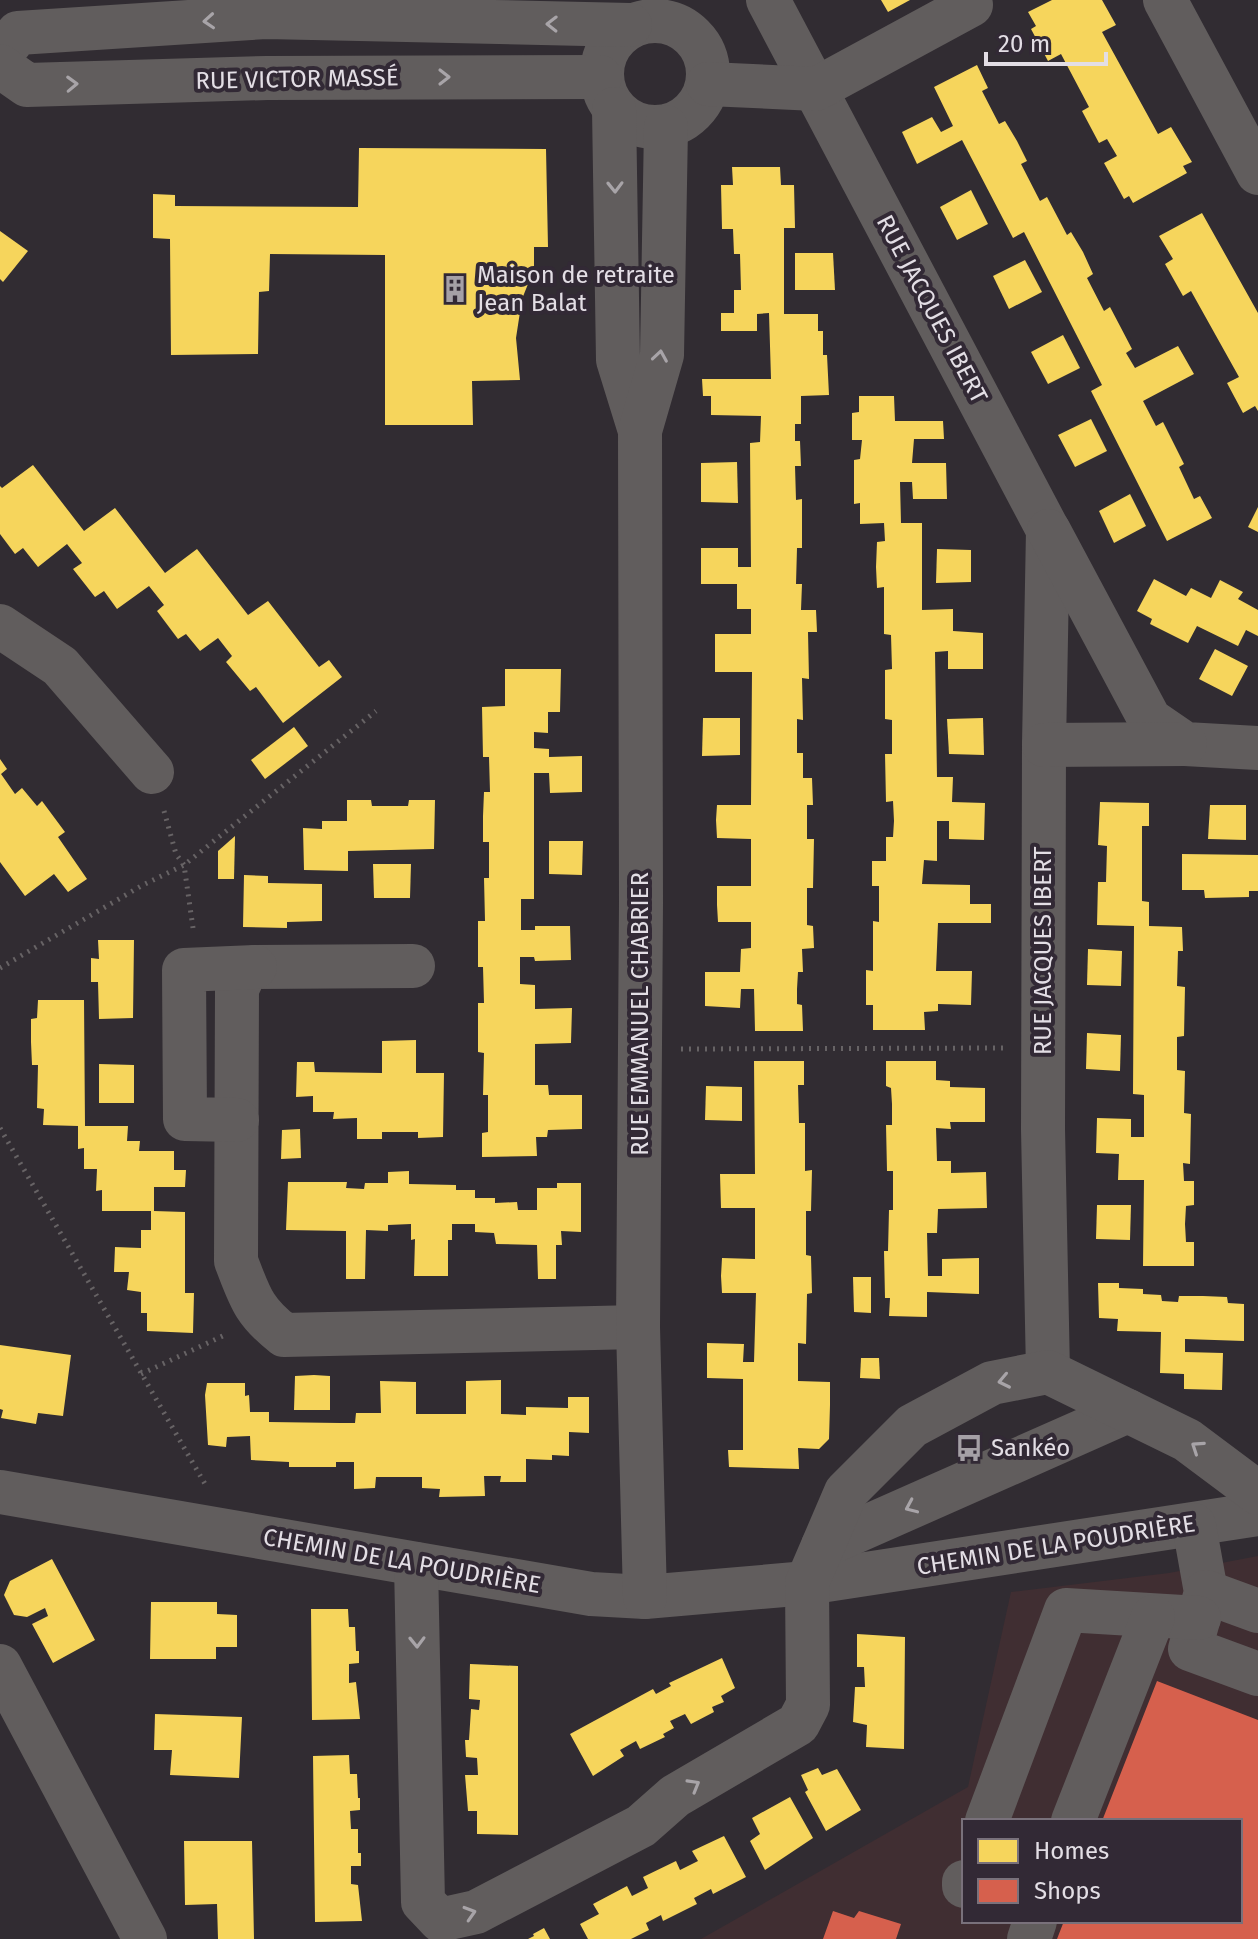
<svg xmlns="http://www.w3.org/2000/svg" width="1258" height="1939" font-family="'Fira Sans',sans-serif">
  <rect width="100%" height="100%" fill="#312c32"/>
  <!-- commercial -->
  <path fill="#402e32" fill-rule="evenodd" d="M1258,1556V1939H701L968,1787L1011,1592L1169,1573ZM964,1821H1240V1921H964Z"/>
  <!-- homes -->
  <g fill="#f6d55c">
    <path d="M881,0H910L888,12Z"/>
    <path d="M1052,0H1102L1116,25L1102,32L1158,134L1171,127L1192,162L1183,166L1187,173L1133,203L1129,196L1124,199L1104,163L1117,156L1107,139L1099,143L1082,111L1089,107L1061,54L1048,61L1031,29L1036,26L1028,12Z"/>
    <path d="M977,65L988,88L982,91L999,124L1005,121L1017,141L1027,161L1021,164L1040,201L1047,197L1067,235L1071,232L1083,252L1093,274L1087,278L1104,311L1110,307L1120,326L1132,349L1126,353L1135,368L1178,346L1194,374L1143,401L1156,426L1163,422L1184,464L1179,467L1194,499L1200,496L1212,518L1167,541L1091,391L1102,385L1024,232L1013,238L962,140L917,164L902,132L932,117L941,132L953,126L934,87Z"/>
    <path d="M359,148L546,149L548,247H534V269L522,299L516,338L520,380L472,381L473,425H385V255L270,254L269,291L259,292L258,354L171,355L170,239L153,238V194L175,195V206L358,207Z"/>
    <path d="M732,167H780L781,185H794L795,228H784V314H818V331H823V355H827L829,395L801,396V424H795V441H800L801,466H795L796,500L802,499V548H797L796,584H802L801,610H816L817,632H808L809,679L802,678L803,720L797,719V753H803V778H812L813,805H807V839H814L813,888H807V925L813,926L814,948L802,949L803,972H798L797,989V1004L802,1005L803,1031H755L754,989H741L740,1008L705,1006V972H740L741,949L751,948V922H718L717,905V886H751V839L717,838L716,820L717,805H751L752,672H715V634H751V609H737V584H701V548H738V567H751L750,443L760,442L761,416L711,415V396H703L702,379H771L769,313L757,314V331H721V313H734V290H741L740,254H734L733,229H722L721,185H733Z"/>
    <path d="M971,190L988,224L957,240L940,207Z"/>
    <path d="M1202,213L1258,313V411L1255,406L1243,413L1227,383L1239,377L1191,291L1183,296L1165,264L1173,259L1159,236Z"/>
    <path d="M0,231L28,251L3,282L0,279Z"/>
    <path d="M795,253H833L835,290H795Z"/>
    <path d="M1025,260L1042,292L1009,309L993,276Z"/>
    <path d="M1063,335L1080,368L1048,384L1031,352Z"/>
    <path d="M859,396H894L895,421H943L944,439H914L912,463H946L947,499H913L912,482H900L901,523H922V610L953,609V631L983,633V669H948V651L935,652L937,777H953L952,802L985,803L984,840L949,839V821H937V861L924,860L922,884L970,885V904H991V923H938L936,971H972L971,1005L938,1004V1011L924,1012L925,1030H873V1005H866V970L873,971V921L879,922V886H872V861H886V837H893L894,821L893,801L886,802L885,754H892V720L885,719V670L892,669L891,635L884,634V587L877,588L876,567L877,542L885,541L884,523L860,524V503L854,504V460L860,459L862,440H852V413L859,412Z"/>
    <path d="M1091,419L1107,451L1075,467L1058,435Z"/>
    <path d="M737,462L738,503L701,502V463Z"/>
    <path d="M33,465L84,531L115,508L165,573L197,549L248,615L268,601L319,667L329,660L342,677L283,723L256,687L250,691L226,662L232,656L218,638L200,651L186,634L178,639L157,611L164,605L149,586L117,609L104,591L95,597L73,569L82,563L67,544L38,567L23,548L15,554L0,534V486L2,488Z"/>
    <path d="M1130,494L1146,526L1114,543L1099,511Z"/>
    <path d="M1258,507V532L1248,527Z"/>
    <path d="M937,549L971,550V582L936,583Z"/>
    <path d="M1154,579L1186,596L1191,588L1211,598L1220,580L1243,592L1238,599L1258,610V636L1246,630L1238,646L1197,626L1188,643L1150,624L1152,619L1137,611Z"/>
    <path d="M1215,649L1248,666L1232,696L1199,679Z"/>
    <path d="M505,669H561L560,712H548V733L534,732V748L549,749V757L582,756V792L550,793L549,773H534V899H521V930H535V926H570L571,960L535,961L534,957H520V984L535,985V1009L572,1008L571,1043L535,1044V1085H548L549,1095H582V1129L548,1130L547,1137H536L537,1156L482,1157V1133L488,1132V1095H483L484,1053L478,1052V1003H484L483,967H478V921H485L484,878H489V842H483V816L484,792H490L489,757H483L482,707L505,706Z"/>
    <path d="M703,718H740V755L702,756Z"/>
    <path d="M983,718L984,755L949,754L947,719Z"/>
    <path d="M294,727L308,746L265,779L251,760Z"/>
    <path d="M0,759L7,769L1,774L15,794L22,788L37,806L42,801L65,832L58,837L87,879L68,892L54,874L25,896L0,862Z"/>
    <path d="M347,800H371L372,806H408L409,800H435L434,849L348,851V871L304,870L303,828L322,829V821H347Z"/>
    <path d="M1100,802L1149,803V826H1142V901L1149,902V926L1182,927L1183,951H1178L1177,986L1185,987L1184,1036L1177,1037V1070L1185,1071L1184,1113L1191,1114L1190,1164L1183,1163L1184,1181H1194V1205L1186,1206L1185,1224L1186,1242H1194V1266H1143L1144,1180H1118L1119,1154L1096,1153L1097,1118L1131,1119V1137H1144V1095L1133,1094L1134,926L1097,925L1098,882H1106L1107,846L1098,845Z"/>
    <path d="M1210,805H1246V840L1208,839Z"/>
    <path d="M235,836L234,879H218V851Z"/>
    <path d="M549,841H583L582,875L549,874Z"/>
    <path d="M1182,854L1258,855V891H1249V897L1205,898L1204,890H1182Z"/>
    <path d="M373,864H411L410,898H374Z"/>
    <path d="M244,875L268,876V883L322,884V921L287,922V928L243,927Z"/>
    <path d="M98,940H134L133,1018L99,1019L98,982H91V958L99,959Z"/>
    <path d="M1088,949L1122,951L1121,986L1087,985Z"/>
    <path d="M38,1000H84L85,1126H128L127,1141H140L139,1151H174V1170H186L185,1187H154V1211L185,1212V1293H194L193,1333L147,1331V1313H141V1292L127,1290L129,1272H114L115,1247L141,1248V1230H151V1211H102V1190L96,1191L97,1169H84V1148L78,1149V1126L43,1125L44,1109L37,1108L38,1065H32L31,1042V1019L37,1018Z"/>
    <path d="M1087,1033L1121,1035L1120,1071L1086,1069Z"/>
    <path d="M416,1040V1073H444L443,1137L418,1138V1132H382V1139H357V1118L333,1119L334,1112H313V1096L296,1097L297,1062H314L315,1072L382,1073V1041Z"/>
    <path d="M754,1061H804V1085H798L799,1123H805V1171L812,1170L811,1211H806V1255L811,1256L812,1293L807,1294L806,1344L798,1343V1381L830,1382V1405L829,1439L819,1449L798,1448L799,1469L729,1467L728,1450H743V1379L707,1378V1343L744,1344L743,1362H754L756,1293H722L721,1276L722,1258L755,1259V1208H721L720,1174H755Z"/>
    <path d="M886,1061H936V1080L950,1081V1087L985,1088V1122H950L951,1129L936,1128L937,1161H951V1173L986,1172L987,1208L938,1209L937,1233H927L928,1276H942V1259L979,1258V1294L927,1292V1317L889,1316L890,1298H885L884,1251H888L889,1210H893V1171H887L886,1125H892V1104L891,1088L886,1086Z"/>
    <path d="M99,1064L134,1065V1103H99Z"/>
    <path d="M706,1086L742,1087V1121L705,1120Z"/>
    <path d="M300,1129L301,1158L281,1159L282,1130Z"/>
    <path d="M409,1171V1184L456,1185V1190H475V1198H495V1203L517,1202L518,1210H537V1188H557V1183H581V1232L561,1231L562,1245H556V1279H538L537,1245L496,1244L494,1233L475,1232V1224H452V1240H448V1276H414L415,1239L411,1240V1224L388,1225V1231L366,1230L365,1279H346V1231L286,1230L288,1182H347L346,1188L364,1189L365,1183H388V1172Z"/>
    <path d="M1097,1205H1131L1130,1240L1096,1239Z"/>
    <path d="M853,1277H871V1313L854,1312Z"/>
    <path d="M1098,1283H1119V1288L1143,1289V1294L1161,1295L1162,1301L1178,1302L1179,1296H1203L1227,1297L1228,1303L1244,1304V1341L1185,1339V1352L1223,1353L1222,1390L1184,1389V1374L1160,1373L1161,1332L1117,1331L1118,1319L1099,1318Z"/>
    <path d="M0,1345L71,1355L63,1416L38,1413L36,1424L1,1418L3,1410L0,1409Z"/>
    <path d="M861,1358H879L880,1379L860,1378Z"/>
    <path d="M314,1375L330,1376V1410H294L295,1376Z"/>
    <path d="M501,1380V1414L526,1415V1407L568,1408V1397H589V1433L569,1432V1456L552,1455V1460L526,1459V1482H500L501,1476H484L485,1496L439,1497L440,1489L422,1488V1477H376L375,1488L354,1489V1462H336V1467H289V1462L251,1460L250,1436L227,1437L226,1447L208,1445L205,1395L207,1383H245V1396L249,1395L250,1412H269V1422L340,1423H355L356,1413H381L380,1381L416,1382V1414H466V1381Z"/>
    <path d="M52,1559L95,1640L53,1663L32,1624L48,1616L45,1608L27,1617L14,1615L4,1595L10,1581Z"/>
    <path d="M151,1602H217V1614L237,1615V1647H216V1659H150Z"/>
    <path d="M311,1609H348L349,1627H355L356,1651H359V1663L349,1664V1683L356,1682L360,1719L312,1720Z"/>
    <path d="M857,1634L905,1637L904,1749L866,1747L867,1725L853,1722L855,1687H865L864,1667H857Z"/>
    <path d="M722,1658L735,1688L721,1696L724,1702L712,1707L714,1712L691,1724L685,1714L670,1721L674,1728L663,1734L665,1737L640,1749L636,1741L620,1750L624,1756L593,1776L570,1734L653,1689L656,1694L671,1686L669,1683Z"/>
    <path d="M470,1664L518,1666V1835L477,1834V1811H468L465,1775H478L477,1758L466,1757L465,1740H469L471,1709L479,1710L480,1700L469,1699Z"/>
    <path d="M155,1714L242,1717L239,1778L170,1775L172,1750H154Z"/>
    <path d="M349,1755L350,1774H357L358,1798H360V1810L350,1811L351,1829H358V1853H361V1866H351V1884L358,1885L362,1921L315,1922L313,1756Z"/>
    <path d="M818,1768L822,1775L837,1769L861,1810L826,1831L805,1792L808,1790L801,1775Z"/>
    <path d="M790,1797L813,1838L765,1870L750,1841L760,1834L752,1818Z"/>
    <path d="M724,1836L746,1877L713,1894L711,1889L694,1898L697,1904L663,1921L661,1915L646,1923L649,1930L631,1939H588L580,1924L599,1914L593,1904L627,1886L632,1896L648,1888L643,1877L676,1861L680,1870L698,1861L692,1851Z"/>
    <path d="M184,1841H252L254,1939H218L217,1904L185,1905Z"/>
    <path d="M544,1928L550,1939H528L534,1936L533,1934Z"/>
  </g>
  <!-- shops -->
  <g fill="#d6604d">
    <path d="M1157,1681L1258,1720V1939H1057L1064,1921H1240V1821H1102Z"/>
    <path d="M833,1911L854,1918L859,1911L901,1924L896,1939H823Z"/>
  </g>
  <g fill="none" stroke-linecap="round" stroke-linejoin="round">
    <!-- path -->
    <g stroke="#676365" stroke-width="5" stroke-dasharray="2 6" stroke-linecap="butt">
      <path d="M164,811L176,854L184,865L193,928"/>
      <path d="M0,968L143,885L184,865L376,711"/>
      <path d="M681,1049L1003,1048"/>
      <path d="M0,1128L205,1484"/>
      <path d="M141,1374L227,1334"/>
    </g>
    <!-- minor -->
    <g stroke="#615d5d" stroke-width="44">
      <path d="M768,0L1048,530L1044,745L1043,1129L1048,1372"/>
      <path d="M1165,0L1258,173"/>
      <circle cx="655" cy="74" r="53"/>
      <path d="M0,55L18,33L266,17L630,25"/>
      <path d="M0,66L27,85L267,78L600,77"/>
      <path d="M708,84L816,89L971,5"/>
      <path d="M614,109L618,360L640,431"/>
      <path d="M1049,531L1150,720L1185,744L1258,748"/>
      <path d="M0,626L60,666L152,772"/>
      <path d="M1044,745L1185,744"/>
      <path d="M413,966L255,967L244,974L237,989L236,1261C250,1297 253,1311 284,1335L638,1327"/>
      <path d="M237,1120L185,1119L184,970L255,967"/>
      <path d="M0,1492L591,1594L645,1597L807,1583L1258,1514"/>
      <path d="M1194,1525L1206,1592L1190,1649L1258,1674"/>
      <path d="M823,1546L1128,1411"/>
      <path d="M416,1564L423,1902L440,1920L476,1912L641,1826L675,1796L798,1724L808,1705L807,1583L846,1492L912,1426L992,1383L1048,1372L1187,1440L1258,1493"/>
      <path d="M1206,1592L1258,1611"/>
      <path d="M645,1597L638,1327L641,903L640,431L662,355L666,127"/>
      <path d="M0,1666L145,1939"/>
      <path d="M987,1821L1066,1610L1199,1618"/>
      <path d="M1073,1821L1153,1617"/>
      <path d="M964,1882V1886"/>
      <path d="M1029,1939L1035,1921"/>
    </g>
  </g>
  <!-- one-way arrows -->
  <defs><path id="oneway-chevron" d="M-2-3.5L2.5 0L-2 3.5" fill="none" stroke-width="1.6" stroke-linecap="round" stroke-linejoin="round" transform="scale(2)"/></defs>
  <g stroke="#a8a4a8">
    <use href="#oneway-chevron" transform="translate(209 21) rotate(176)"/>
    <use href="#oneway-chevron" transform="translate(552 24) rotate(-179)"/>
    <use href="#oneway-chevron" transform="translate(444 77)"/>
    <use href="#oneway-chevron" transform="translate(72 84) rotate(-2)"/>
    <use href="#oneway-chevron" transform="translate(615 187) rotate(89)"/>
    <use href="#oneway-chevron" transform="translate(660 356) rotate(-81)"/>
    <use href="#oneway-chevron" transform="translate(1004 1381) rotate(168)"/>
    <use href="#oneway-chevron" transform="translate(1197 1447) rotate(-146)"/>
    <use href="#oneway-chevron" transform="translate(911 1507) rotate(156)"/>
    <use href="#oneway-chevron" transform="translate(417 1642) rotate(89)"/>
    <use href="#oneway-chevron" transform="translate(694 1785) rotate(-30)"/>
    <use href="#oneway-chevron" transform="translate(470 1913) rotate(-17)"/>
  </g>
  <!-- icons -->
  <defs>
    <g id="building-bare" transform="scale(2.16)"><path d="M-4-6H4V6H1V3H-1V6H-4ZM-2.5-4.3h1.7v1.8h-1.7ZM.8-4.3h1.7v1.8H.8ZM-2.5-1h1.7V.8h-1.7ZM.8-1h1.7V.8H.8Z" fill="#a5a0a6" stroke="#322935" stroke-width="2.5" paint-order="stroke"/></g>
    <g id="bus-bare" transform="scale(2.16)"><path d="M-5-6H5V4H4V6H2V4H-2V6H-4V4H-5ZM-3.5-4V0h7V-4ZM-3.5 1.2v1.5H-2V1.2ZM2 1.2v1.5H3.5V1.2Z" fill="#a5a0a6" stroke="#322935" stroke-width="2.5" paint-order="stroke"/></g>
  </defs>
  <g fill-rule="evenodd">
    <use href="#building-bare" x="455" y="289"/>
    <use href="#bus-bare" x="969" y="1448"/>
  </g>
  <g text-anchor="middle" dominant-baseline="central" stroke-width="8" stroke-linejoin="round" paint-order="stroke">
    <!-- street labels -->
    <g font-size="24" fill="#e3dee5" stroke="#322935">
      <text transform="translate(297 79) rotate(-1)">RUE VICTOR MASSÉ</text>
      <text transform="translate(932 309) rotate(62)">RUE JACQUES IBERT</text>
      <text transform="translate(1043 951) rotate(-90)">RUE JACQUES IBERT</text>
      <text transform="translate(640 1014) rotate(-90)">RUE EMMANUEL CHABRIER</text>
      <text transform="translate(1056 1545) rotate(-9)">CHEMIN DE LA POUDRIÈRE</text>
      <text transform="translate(402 1561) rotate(10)">CHEMIN DE LA POUDRIÈRE</text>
    </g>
    <!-- poi labels -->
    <g font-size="24" fill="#e3dee5" stroke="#322935" text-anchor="start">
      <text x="477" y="275">Maison de retraite<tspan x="477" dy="28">Jean Balat</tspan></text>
      <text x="991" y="1448">Sankéo</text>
    </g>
  </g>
  <!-- legend -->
  <rect x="962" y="1819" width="280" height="104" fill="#322935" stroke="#79717b" stroke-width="2"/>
  <rect x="978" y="1839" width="40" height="24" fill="#f6d55c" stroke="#79717b" stroke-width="2"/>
  <text x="1034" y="1859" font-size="24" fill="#e3dee5">Homes</text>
  <rect x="978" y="1879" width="40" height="24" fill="#d6604d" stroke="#79717b" stroke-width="2"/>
  <text x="1034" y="1899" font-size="24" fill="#e3dee5">Shops</text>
  <!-- scale -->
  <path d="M986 52v12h120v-12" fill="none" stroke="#e3dee5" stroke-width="4"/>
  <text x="998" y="52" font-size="24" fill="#e3dee5" stroke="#322935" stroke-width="6" paint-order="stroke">20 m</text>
</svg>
